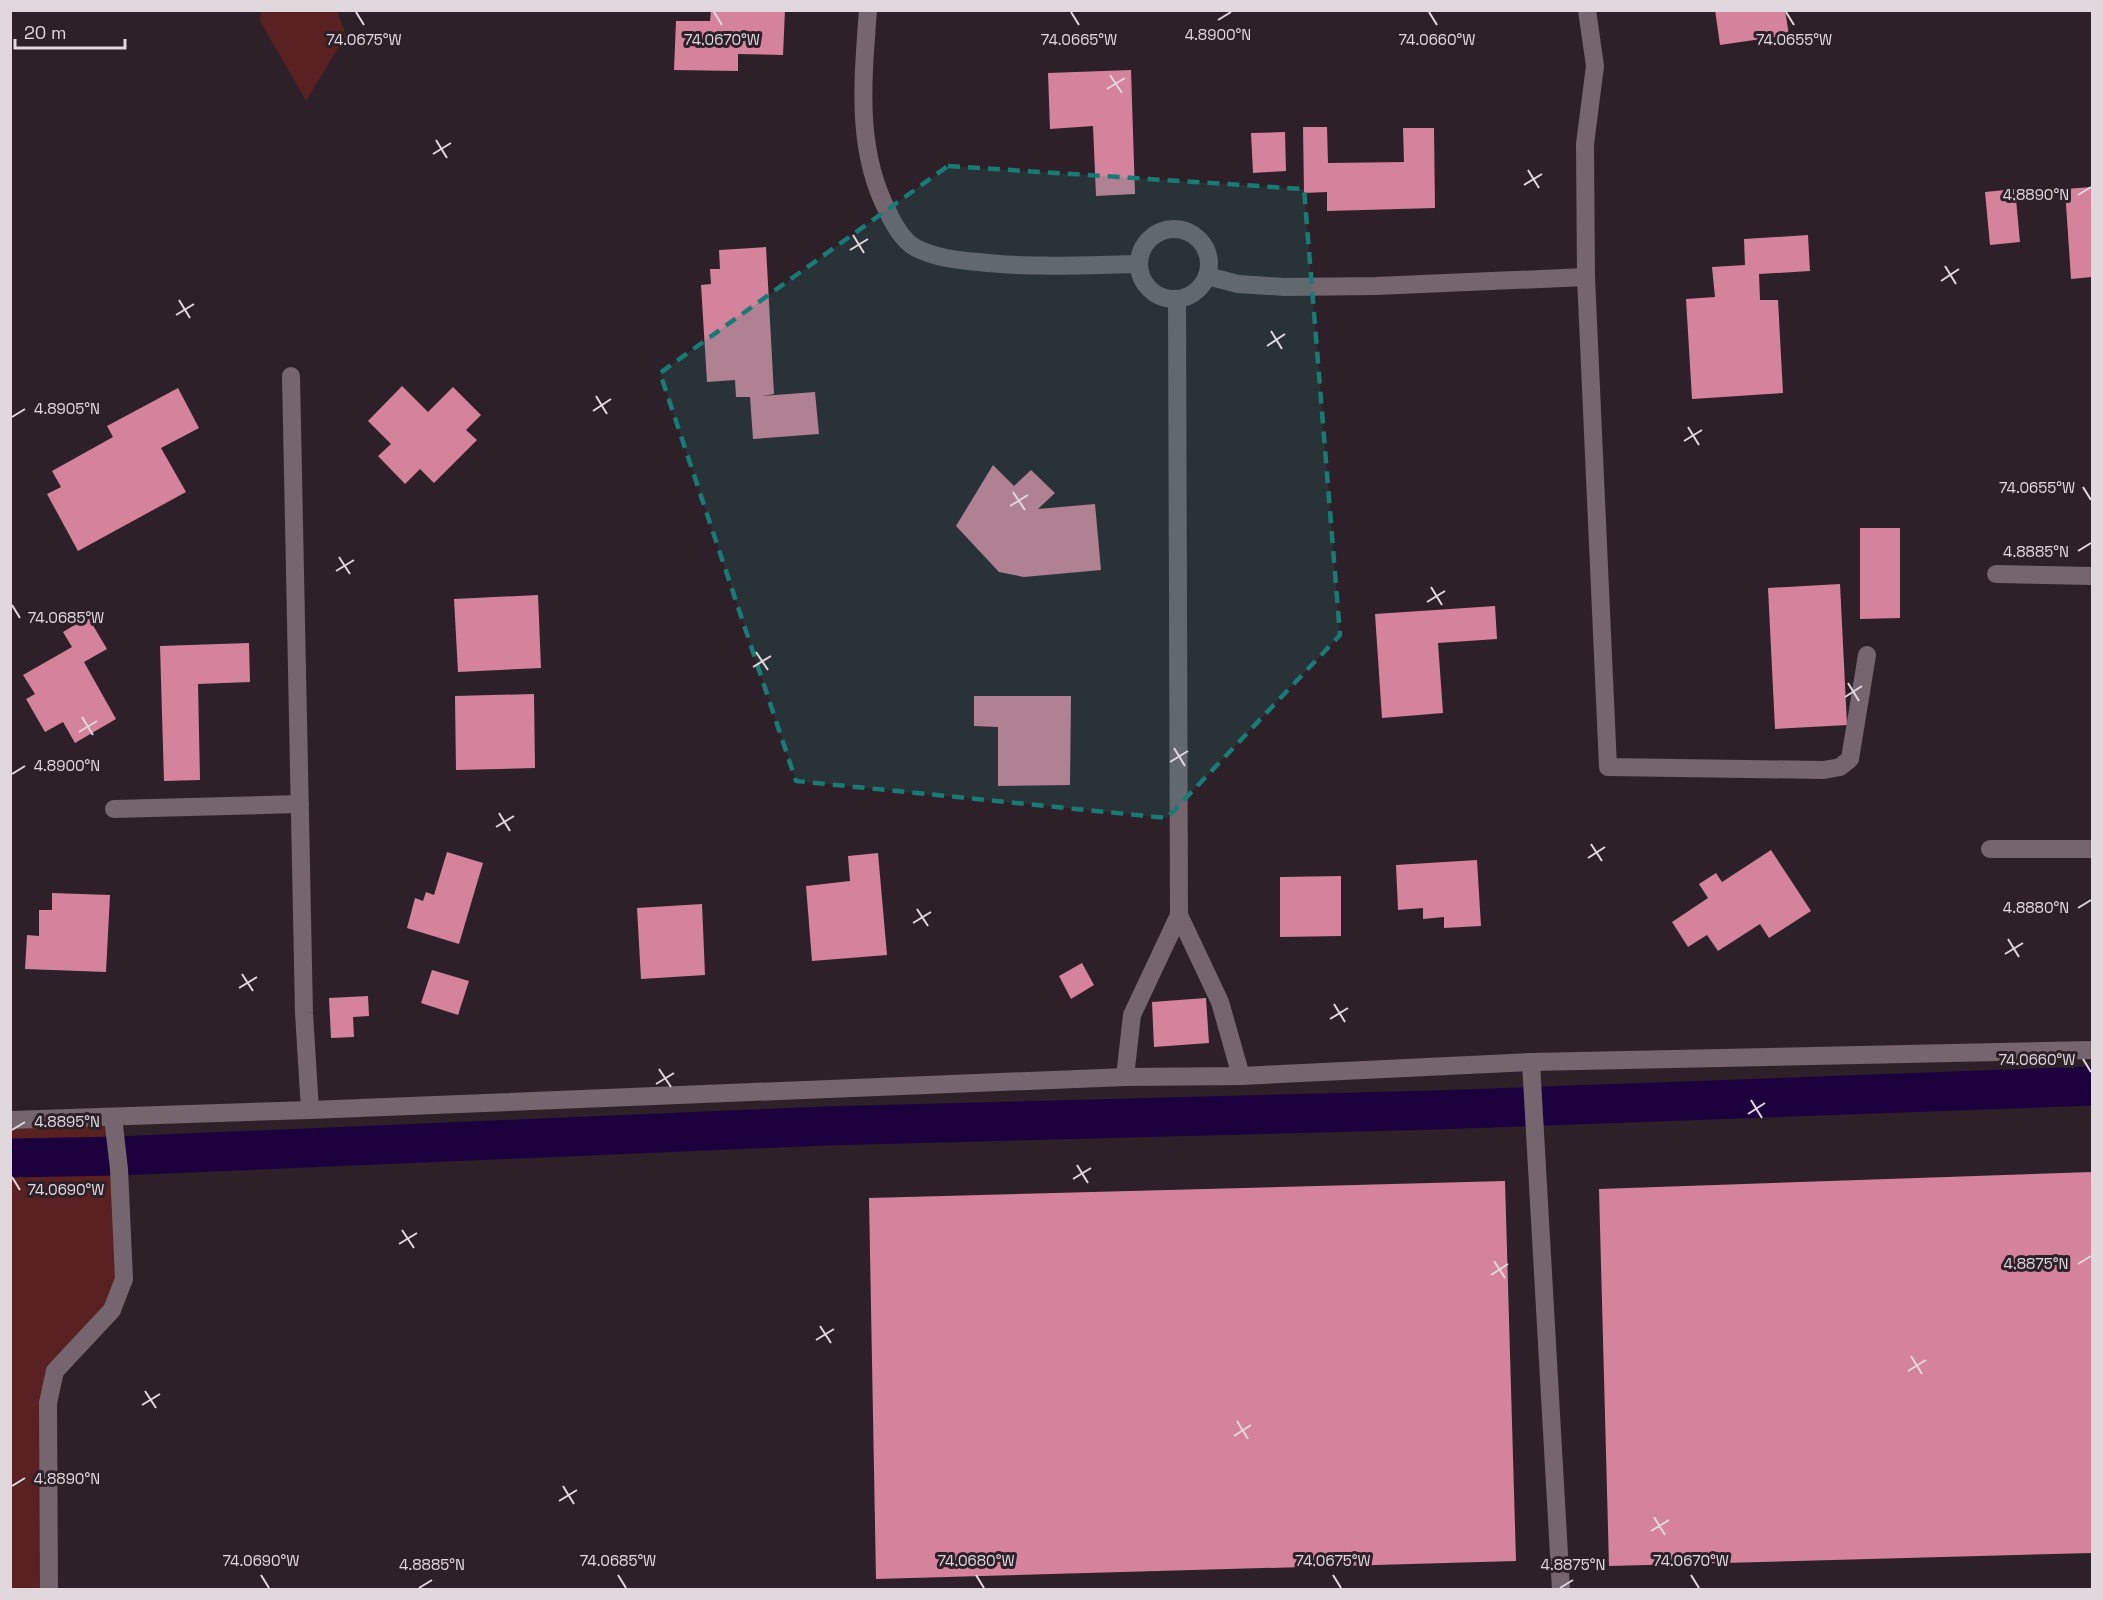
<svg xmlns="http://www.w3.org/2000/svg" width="2103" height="1600" font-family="'Space Grotesk',sans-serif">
  <rect width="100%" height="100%" fill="#2d2029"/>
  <!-- green -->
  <g fill="#592122">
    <path d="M261,11H337L346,35L306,101L260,21Z"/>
    <path d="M113,1117L124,1279L112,1310L55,1371L49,1589H11L10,1120Z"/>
  </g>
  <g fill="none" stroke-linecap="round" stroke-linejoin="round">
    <!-- canal -->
    <path stroke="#1c003e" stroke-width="39" d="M10,1158L117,1156L825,1126L1436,1110L2092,1086"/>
  </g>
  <!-- building -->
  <g fill="#d5829c">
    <path d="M711,10H785L783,55L738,54V71L674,70L676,21H710Z"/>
    <path d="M1715,10H1785L1789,35L1720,45Z"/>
    <path d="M1131,70L1135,194L1096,196L1093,126L1050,129L1048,73Z"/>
    <path d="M1303,127H1327L1328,163L1404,162L1403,128H1434L1435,208L1327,211V192L1304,193Z"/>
    <path d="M1285,132L1286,171L1253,173L1251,133Z"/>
    <path d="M2092,187V277L2071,279L2065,189Z"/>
    <path d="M2015,189L2020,242L1990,245L1985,192Z"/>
    <path d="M1808,235L1810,271L1759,274L1760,300H1778L1783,393L1692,399L1686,299L1715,297L1712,267L1745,265L1744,239Z"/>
    <path d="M766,247L774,394L762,396L815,392L819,434L753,439L750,397H736L735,380L707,382L701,285L711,284L710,269H720L719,250Z"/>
    <path d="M402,386L428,412L453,387L481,415L466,430L477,440L434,483L420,469L405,484L378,456L391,444L368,421Z"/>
    <path d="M178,388L199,428L161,448L186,492L78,551L47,494L61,487L52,471L113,437L107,426Z"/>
    <path d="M993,465L1014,486L1031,470L1055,493L1038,509L1095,504L1101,570L1024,577L999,572L956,526Z"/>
    <path d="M1860,528H1900V618L1860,619Z"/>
    <path d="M1840,584L1847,725L1775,729L1768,588Z"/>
    <path d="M538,595L541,668L458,672L454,599Z"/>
    <path d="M1495,606L1497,639L1438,643L1443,713L1382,718L1375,614Z"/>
    <path d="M88,617L107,649L84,662L116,719L75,743L63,722L45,732L26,699L35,694L23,675L72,647L63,632Z"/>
    <path d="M249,643L250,682L198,684L200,780L164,781L160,646Z"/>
    <path d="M534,694L535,768L456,770L455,696Z"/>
    <path d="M974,696H1071L1070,785L998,786V727L974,726Z"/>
    <path d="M1771,850L1811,911L1769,938L1760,924L1718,951L1707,935L1688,947L1672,922L1708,898L1699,884L1716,873L1722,882Z"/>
    <path d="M447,852L483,863L459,944L407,928L415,898L423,901L426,892L434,895Z"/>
    <path d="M878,853L887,955L812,961L806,886L850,881L848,856Z"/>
    <path d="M1477,860L1481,926L1444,928V917L1423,919V908L1398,910L1396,865Z"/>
    <path d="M1341,876V936L1280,937V877Z"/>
    <path d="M52,893L110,895L106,972L25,969L27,935L39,936V910H52Z"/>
    <path d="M702,904L705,975L641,979L637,908Z"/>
    <path d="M1082,963L1094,985L1071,999L1059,976Z"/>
    <path d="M432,970L469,981L458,1015L421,1003Z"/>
    <path d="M368,996L369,1016L353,1017L354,1037L331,1038L329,998Z"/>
    <path d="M1206,998L1209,1043L1154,1047L1152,1002Z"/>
    <path d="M2092,1172V1553L1609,1566L1599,1189Z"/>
    <path d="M1505,1181L1516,1561L876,1579L869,1198Z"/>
  </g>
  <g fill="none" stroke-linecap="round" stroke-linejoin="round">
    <!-- minor -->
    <g stroke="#74656f" stroke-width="18">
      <path d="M868,10C863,79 855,149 888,212C894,225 903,241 916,248C936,258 956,260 978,262C1031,268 1085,265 1138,264"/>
      <circle cx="1174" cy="264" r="35"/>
      <path d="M1207,276L1238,284L1285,287L1376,286L1586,277L1608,767L1824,770L1840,767L1850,759L1867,655"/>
      <path d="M1586,277L1585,144L1595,66L1587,10"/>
      <path d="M1177,300L1179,915L1220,1002L1241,1076"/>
      <path d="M291,376L304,1013L310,1110"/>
      <path d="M1996,574L2092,576"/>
      <path d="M114,809L300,804"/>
      <path d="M1990,849H2092"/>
      <path d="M1531,1062L1561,1590"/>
      <path d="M1125,1077L1132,1015L1179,915"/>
      <path d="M10,1120L310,1110L1125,1077L1241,1076L1531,1062L2092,1050"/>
      <path d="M49,1590L48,1403L55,1371L112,1310L124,1279L119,1169L113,1117"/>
    </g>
  </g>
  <!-- marked area -->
  <path fill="#1a7b74" fill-opacity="0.2" stroke="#1a7b74" stroke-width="4.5" stroke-dasharray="12 8" stroke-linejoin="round" d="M948,166L1304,189L1340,635L1167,818L796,781L660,373Z"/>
  <!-- ticks -->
  <path fill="none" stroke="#e1d8de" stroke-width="2" d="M356,12L364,25M714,12L722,25M1071,12L1079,25M1429,12L1437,25M1786,12L1794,25M1218,20L1231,12M1110,75L1122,93M1107,89L1125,78M436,140L447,158M433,154L451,143M1528,170L1539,188M1524,185L1542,174M2078,195L2091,187M853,235L864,253M850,250L868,239M1945,266L1956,284M1941,281L1959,269M179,300L190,318M176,315L194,304M1271,331L1282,349M1267,346L1285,334M596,396L607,414M593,411L611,399M12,417L25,409M1688,427L1699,445M1684,441L1702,430M2083,487L2091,500M1013,492L1025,510M1010,506L1028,495M2078,551L2091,543M339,557L350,574M336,571L354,560M1431,587L1442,605M1427,602L1445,591M12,605L20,618M756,652L768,670M753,667L771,656M1848,683L1859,701M1845,697L1862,686M82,717L93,735M79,732L97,721M1174,748L1185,766M1170,762L1188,751M12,774L25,766M499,813L510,831M496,827L514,816M1591,844L1602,861M1588,858L1605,847M2078,908L2091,900M917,909L928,926M913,923L931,912M2008,939L2019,957M2005,954L2023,943M242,974L253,991M239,988L257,977M1334,1004L1345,1022M1330,1019L1348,1008M2083,1059L2091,1072M659,1069L671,1087M656,1084L674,1073M1751,1100L1762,1118M1748,1114L1765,1103M12,1130L25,1122M1077,1165L1088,1183M12,1177L20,1190M1073,1179L1091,1168M402,1230L414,1248M399,1244L417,1233M1494,1261L1505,1278M2078,1264L2091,1256M1491,1275L1508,1264M820,1326L831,1343M816,1340L834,1329M1911,1356L1922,1374M1908,1371L1926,1360M145,1391L156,1408M142,1405L160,1394M1237,1421L1248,1439M1234,1436L1251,1425M12,1486L25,1478M563,1486L574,1504M559,1501L577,1490M1654,1517L1665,1535M1651,1531L1669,1520M261,1575L269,1588M618,1575L626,1588M976,1575L984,1588M1333,1575L1341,1588M1691,1575L1699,1588M419,1588L432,1580M1560,1588L1573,1580"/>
  <g font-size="15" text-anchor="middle" fill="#e1d8de" stroke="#2d2029" stroke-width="6" stroke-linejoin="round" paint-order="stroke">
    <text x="1218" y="40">4.8900°N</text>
    <text x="1437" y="45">74.0660°W</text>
    <text x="364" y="45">74.0675°W</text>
    <text x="722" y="45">74.0670°W</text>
    <text x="1079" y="45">74.0665°W</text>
    <text x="1794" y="45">74.0655°W</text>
    <text x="2036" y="200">4.8890°N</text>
    <text x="67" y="414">4.8905°N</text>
    <text x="2037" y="493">74.0655°W</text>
    <text x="2036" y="557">4.8885°N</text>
    <text x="66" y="623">74.0685°W</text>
    <text x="67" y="771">4.8900°N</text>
    <text x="2036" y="913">4.8880°N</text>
    <text x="2037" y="1065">74.0660°W</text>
    <text x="67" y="1127">4.8895°N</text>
    <text x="66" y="1195">74.0690°W</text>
    <text x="2036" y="1269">4.8875°N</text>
    <text x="67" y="1484">4.8890°N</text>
    <text x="261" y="1566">74.0690°W</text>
    <text x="618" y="1566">74.0685°W</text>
    <text x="976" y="1566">74.0680°W</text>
    <text x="1333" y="1566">74.0675°W</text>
    <text x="1691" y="1566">74.0670°W</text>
    <text x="432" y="1570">4.8885°N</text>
    <text x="1573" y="1570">4.8875°N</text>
  </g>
  <!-- border -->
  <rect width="2103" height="1600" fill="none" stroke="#e1d8de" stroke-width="24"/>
  <!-- scale -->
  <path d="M15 39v9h110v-9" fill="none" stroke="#e1d8de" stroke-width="3"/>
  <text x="24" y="39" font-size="18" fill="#e1d8de" stroke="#2d2029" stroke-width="4.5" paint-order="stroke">20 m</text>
</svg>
